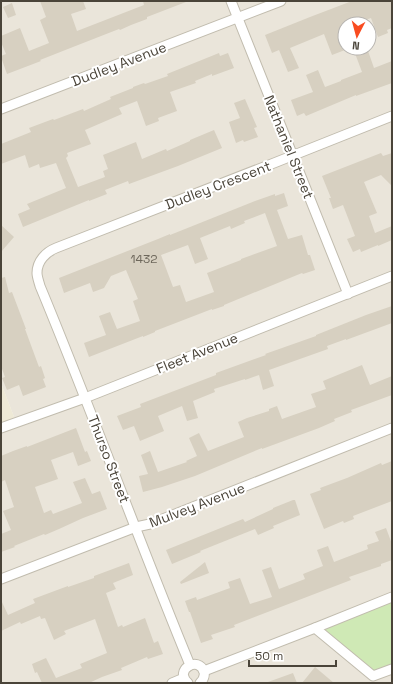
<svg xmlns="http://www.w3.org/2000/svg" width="393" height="684" font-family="'Space Grotesk',sans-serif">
  <rect width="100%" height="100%" fill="#f6f3ec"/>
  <!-- residential -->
  <path fill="#eae5da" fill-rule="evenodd" d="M1,1H392V683H1V428L16,422L1,383ZM345,24H369V48H345Z"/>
  <!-- education -->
  <path fill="#eee9d6" d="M1,383L16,422L1,428Z"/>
  <!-- green -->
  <path fill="#cfe9b5" d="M392,597V669L373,676L315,628Z"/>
  <!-- building -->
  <g fill="#d7d0c1" fill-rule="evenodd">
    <path d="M40,1H83L86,9L71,14L77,31L144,5L143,1L186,2L147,17V19L131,25L120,30L119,29L73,47L40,60L41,61L7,74L1,57V56L6,54L1,42V36L20,28L29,51L49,43L40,20L46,17Z"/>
    <path d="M352,1H392V28L387,30L388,33L378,37L371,18L354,24H345V50L332,55L324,34L290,48L299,68L288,72L279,50L272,53L265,35L310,17Z"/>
    <path d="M12,3L16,15L8,18L3,7Z"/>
    <path d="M353,48H367L374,68L392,61V83L356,96V95L306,116L304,113L297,116L291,100L313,92L306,75L318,70L325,87L341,81V80L362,72Z"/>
    <path d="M219,53L220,56L228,53L234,68L212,76V74L195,81L196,83L170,92L177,111L158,118L159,121L146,126L137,101L119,108L122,114L85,130L91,144L67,153L68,156L66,158L78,187L105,177L103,171L108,169L103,155L136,142L142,159L166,149L167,151L190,141V140L214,130L222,148L178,166L129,184L128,181L105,190L107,194L89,201V200L23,227L18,214L30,209L27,204L66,188L56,163L40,168L39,164L29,168L25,155L1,164V144L31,132L29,128L53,119L54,120L83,109L84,111L111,99L110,97L133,88V87L144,83L145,84L168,76L167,74Z"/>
    <path d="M245,99L257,127L254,128L258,137L244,142L243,140L236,143L229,122L240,118L234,103Z"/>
    <path d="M381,153L383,156L392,153V186L381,175L364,182L377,213L369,216L375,233L392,226V240L378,246V245L361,252L360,249L353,252L347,239L355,236L343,205L333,209L329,198H331L322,176Z"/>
    <path d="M284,193L288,206L277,210L288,239L302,235L308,255H310L315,270L303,274L302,273L224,305V306L212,310V309L155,331V332L143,337V336L89,357L84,343L106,335L99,316L110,312L117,329L140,321L133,301L138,299L126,270L111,276L104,288L93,292L90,283L64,293L59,278L158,239L170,234V235L255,201L275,194V196ZM265,213L277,246L241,259V260L207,273L214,292L186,302L180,285L173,287L161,255L188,245L195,264L208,259L200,238L230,226L231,229L245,223L244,221Z"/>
    <path d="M1,225L14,237L1,252Z"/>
    <path d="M5,277L9,293L12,292L26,329H25L39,367L41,366L45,378L43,379L46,387L23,396L19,385L7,390L2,378L5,377L1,366V278Z"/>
    <path d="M392,306V323L346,340V339L327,346L328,349L269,370L274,386L263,390L259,375L245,380V379L214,389L215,392L193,401L198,418L187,421L182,406L158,416L164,431L140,441L134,426L123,430L117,416L141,407L140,404L216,375V373L266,355L265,354L316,336V335L366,315Z"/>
    <path d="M362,365L370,385L392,376V395L351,410L352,412L334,419L335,421L319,428L262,449V448L195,476L162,487L143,492L139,476L148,474L141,455L150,451L158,472L187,462L186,461L197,456L189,438L199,433L208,451L244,437L238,422L247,418L269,411V409L277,406L282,419L316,407L311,394L326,389L323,381Z"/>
    <path d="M76,428L85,452L87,451L91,461L78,466L73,452L51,460L58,479L35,487L44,513L51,510L53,514L82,503L73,482L85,478L92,494L100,491L107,509L83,518L59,529L45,535L44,534L14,546L15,547L1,552V534L11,530L3,511L14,507L5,480L1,482V456L13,451L27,446V447Z"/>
    <path d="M392,461V501L353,516L354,519L344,523L343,521L324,529L310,494L321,490L320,488L347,478L381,463L382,465Z"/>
    <path d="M293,500H295L300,515L273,526L274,528L258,535L255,529L200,551L201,552L172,564L166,550L243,519L245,522L273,509V508Z"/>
    <path d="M386,528L392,544V560L381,564V566L349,577L351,580L234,625L235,627L211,635L213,639L201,643L190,612H189L185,601L196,597L197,600L230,588L228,582L240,578L250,604L272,597L262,570L271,567L279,589L305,579L303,574L323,566L317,550L328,546L334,562L368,549L367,545L379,541L375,532Z"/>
    <path d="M205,562L209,573L181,584L180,582Z"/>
    <path d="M129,563L133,575L113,583L116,589L106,593L118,627L122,625L123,627L145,618L154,643L158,641L163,654L148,659L147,657L121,668L122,670L102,677L89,683H42L37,672L35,673L32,664L46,658L56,678L82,668L80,664L107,653L95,619L64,631L66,634L54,640L45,618L41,619L40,616L21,624L20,622L1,631V600L8,615L35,603L33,599L68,586V587L94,578V576Z"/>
    <path d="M315,667L334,683H302Z"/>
    <path d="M293,673L297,683H268V682Z"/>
  </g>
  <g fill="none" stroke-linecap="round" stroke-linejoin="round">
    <!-- minor casing -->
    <g stroke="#c1bcae" stroke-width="11">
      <g id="minor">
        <path d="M231,1L348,294"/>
        <path d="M1,109L281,1"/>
        <path d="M1,428L85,398L392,276"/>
        <path d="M1,579L136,527L150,524L392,428"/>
        <path d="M315,628L373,676L392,669"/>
        <path d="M190,665C138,539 92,411 40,286C39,282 37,277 37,273C37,261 46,252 56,248L274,163L392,116"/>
        <path d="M204,671L315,628L392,597"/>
        <path d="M172,683L184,678"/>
        <path d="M188,683C173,670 199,655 204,672C205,676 203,680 200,683"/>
      </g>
    </g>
    <!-- minor -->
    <use href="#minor" stroke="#fff" stroke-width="9"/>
  </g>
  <g text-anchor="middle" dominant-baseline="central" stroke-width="4" stroke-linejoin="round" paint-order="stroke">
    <!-- number labels -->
    <g font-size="12" fill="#6d675b">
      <text x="144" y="259">1432</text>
    </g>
    <!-- street labels -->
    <g font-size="14" fill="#4a4439" stroke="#fff">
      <text transform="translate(119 64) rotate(-21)">Dudley Avenue</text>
      <text transform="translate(289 147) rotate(68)">Nathaniel Street</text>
      <text transform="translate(218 185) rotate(-21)">Dudley Crescent</text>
      <text transform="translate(197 353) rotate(-22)">Fleet Avenue</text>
      <text transform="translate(109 459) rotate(69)">Thurso Street</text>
      <text transform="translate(197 505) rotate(-21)">Mulvey Avenue</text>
    </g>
  </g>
  <!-- border -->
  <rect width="393" height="684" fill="none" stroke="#4a4439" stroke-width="4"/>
  <!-- north arrow -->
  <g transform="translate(357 36) rotate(186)"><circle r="19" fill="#ffffff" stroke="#b7b4b0"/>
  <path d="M0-3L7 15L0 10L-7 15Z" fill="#f94c20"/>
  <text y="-6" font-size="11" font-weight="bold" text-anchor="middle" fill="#4a4439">N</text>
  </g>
  <!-- scale -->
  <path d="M249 660v6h87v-6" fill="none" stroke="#4a4439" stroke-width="2"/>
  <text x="255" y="660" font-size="12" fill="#4a4439" stroke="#ffffff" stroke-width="3" paint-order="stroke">50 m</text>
</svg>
